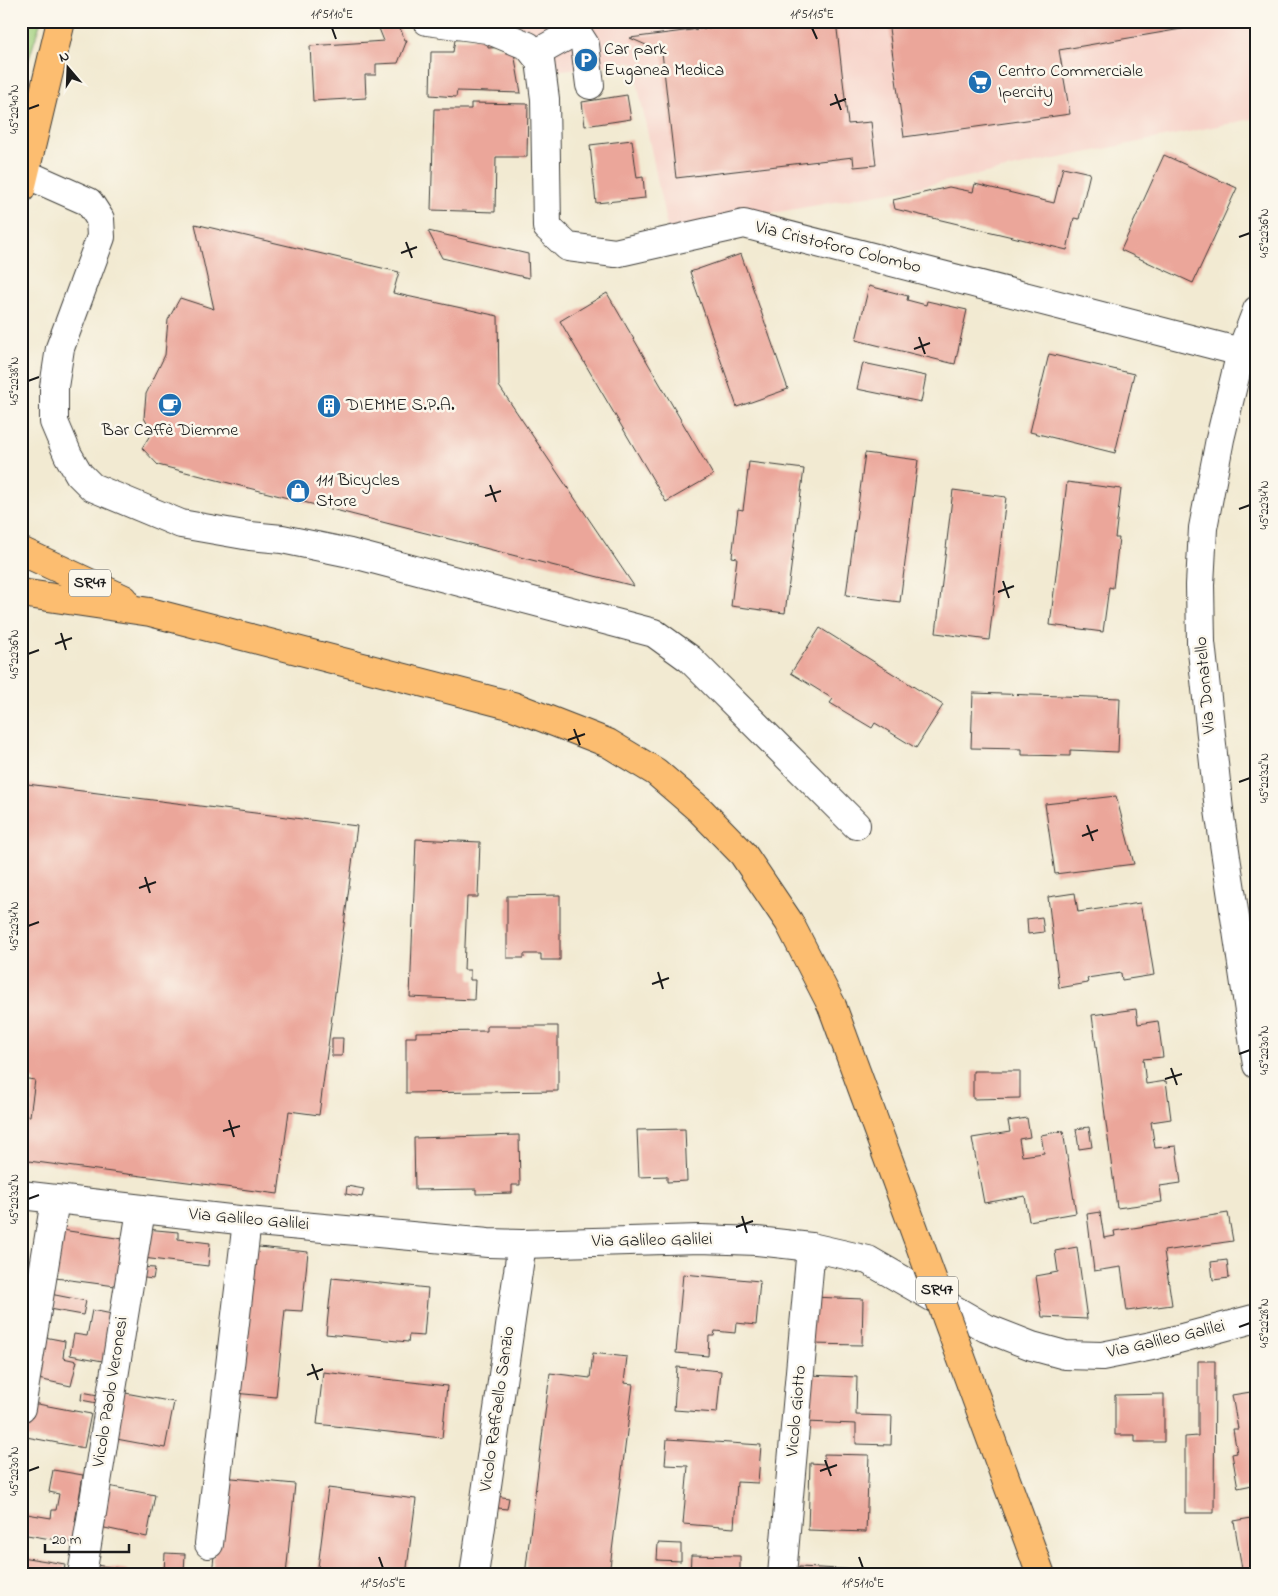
<svg xmlns="http://www.w3.org/2000/svg" width="1278" height="1596" font-family="'Indie Flower',sans-serif">
  <rect width="100%" height="100%" fill="#fbf7ec"/>
  <filter id="ink" filterUnits="userSpaceOnUse"><feTurbulence type="fractalNoise" baseFrequency=".02" numOctaves="2"/><feDisplacementMap in="SourceGraphic" scale="10" xChannelSelector="R" yChannelSelector="G"/><feConvolveMatrix kernelMatrix="1 2 1 2 8 2 1 2 1" color-interpolation-filters="sRGB"/></filter>
  <filter id="wash" filterUnits="userSpaceOnUse"><feTurbulence type="fractalNoise" baseFrequency=".0096" numOctaves="4" result="noise"/><feDisplacementMap in="SourceGraphic" scale="20" xChannelSelector="R" yChannelSelector="G"/><feGaussianBlur stdDeviation="1.12" result="paint"/><feColorMatrix in="noise" values="0 0 0 0 0 0 0 0 0 0 0 0 0 0 0 0 0 1.4 0 .05"/><feComposite in="paint" operator="in"/></filter>
  <g filter="url(#wash)">
    <rect width="100%" height="100%" fill="#f2ead2"/>
    <!-- built -->
    <path fill="#f7d1c8" d="M503,21H1257V118L907,189L668,232L633,62L536,73L531,63L518,58Z"/>
    <!-- grass -->
    <path fill="#a1d07e" stroke="#5e764d" d="M21,21H41L21,84Z"/>
    <g id="blocks">
      <!-- building -->
      <g fill="#eba69a">
        <path d="M376,21H397L405,40H407L398,63L376,64V75H365L366,98L313,101L310,46L384,41Z"/>
        <path d="M761,21H836L848,124L871,122L876,165L854,167L853,157L676,178L662,52L630,38Z"/>
        <path d="M888,21H1222V22L1059,50L1070,114L904,137Z"/>
        <path d="M488,37V48L513,47L521,93L457,91L456,97L430,95L431,52H453L455,40Z"/>
        <path d="M627,95L631,119L585,126L582,102Z"/>
        <path d="M471,103L528,104L527,157H496L495,212L431,210L434,109H471Z"/>
        <path d="M632,140L637,178L643,177L645,198L596,203L590,145Z"/>
        <path d="M1164,155L1237,188L1193,283L1121,250Z"/>
        <path d="M1063,167L1090,173L1079,219L1074,218L1067,250L895,209L893,200L949,187L973,192L975,184L1054,203Z"/>
        <path d="M195,224L399,272L393,293L498,316L499,386L634,586L158,465L142,448L152,432L144,418L146,394L165,355L168,320L180,298L214,309Z"/>
        <path d="M428,231L528,254L529,278L442,258Z"/>
        <path d="M741,254L788,389L737,407L690,272Z"/>
        <path d="M869,286L908,296L907,300L926,305L927,301L967,310L955,364L856,340Z"/>
        <path d="M607,293L713,475L666,502L560,321Z"/>
        <path d="M1049,354L1134,374L1115,453L1030,432Z"/>
        <path d="M863,363L926,376L921,402L857,389Z"/>
        <path d="M865,453L918,460L900,602L846,595Z"/>
        <path d="M749,462L804,469L785,613L731,606L737,558L732,557L738,509L743,510Z"/>
        <path d="M1067,482L1121,489L1115,538H1119L1113,588L1109,587L1103,632L1050,625Z"/>
        <path d="M953,490L1006,497L989,640L936,633Z"/>
        <path d="M820,628L943,705L916,748L875,723L872,728L830,703L833,699L791,673Z"/>
        <path d="M973,693L1120,698L1118,752L1070,750V756L1022,755V749L971,748Z"/>
        <path d="M27,784L357,826L319,1115L289,1111L278,1194L21,1160V1115L30,1116L35,1080L21,1078V822Z"/>
        <path d="M1116,796L1134,864L1055,874L1045,804Z"/>
        <path d="M416,839L480,842L478,897H467L464,970H470V980H475L474,1000L410,997Z"/>
        <path d="M1075,893L1078,912L1140,903L1143,919H1145L1154,975L1122,980L1121,973L1087,978L1088,983L1059,988L1048,897Z"/>
        <path d="M560,895V960H541V954H524V958H507V896Z"/>
        <path d="M1042,917L1044,932L1028,934L1027,919Z"/>
        <path d="M1136,1009L1138,1024L1158,1021L1163,1057L1143,1059L1146,1084L1166,1081L1171,1119L1151,1122L1155,1148L1176,1146L1181,1183L1160,1186L1162,1202L1117,1208L1092,1015Z"/>
        <path d="M487,1026H558V1091L406,1093V1037H416V1032L487,1031Z"/>
        <path d="M332,1038H343L342,1056H332Z"/>
        <path d="M973,1071H1020V1098L973,1099Z"/>
        <path d="M1027,1118L1030,1137L1019,1139L1022,1156L1044,1153L1041,1135L1063,1131L1076,1213L1029,1221L1025,1196L984,1203L972,1138L1010,1132L1008,1121Z"/>
        <path d="M1089,1127L1092,1147L1079,1149L1076,1129Z"/>
        <path d="M685,1129L687,1181L667,1182V1176L639,1177L637,1130Z"/>
        <path d="M519,1135L520,1185H512V1193L476,1194V1189L415,1190L414,1138Z"/>
        <path d="M347,1186L364,1189L362,1197L346,1194Z"/>
        <path d="M1100,1212L1104,1238L1115,1236L1114,1231L1228,1213L1233,1241L1164,1251L1172,1305L1127,1311L1121,1267L1094,1271L1087,1214Z"/>
        <path d="M55,1229L130,1240L123,1287L48,1277Z"/>
        <path d="M146,1229L178,1232V1239L210,1243L208,1266L143,1258Z"/>
        <path d="M249,1246L308,1252L302,1311L285,1310L276,1397L234,1393Z"/>
        <path d="M1077,1247L1087,1319L1042,1317L1036,1276L1058,1272L1055,1251Z"/>
        <path d="M1227,1260L1229,1278L1213,1280L1211,1262Z"/>
        <path d="M138,1267L155,1268L153,1279L137,1277Z"/>
        <path d="M683,1274L760,1281L756,1325L736,1323L735,1333L715,1331L714,1336H709L708,1356L676,1353Z"/>
        <path d="M332,1278L428,1288L424,1336L409,1335L408,1342L326,1334Z"/>
        <path d="M45,1293L86,1301L83,1315L43,1308Z"/>
        <path d="M811,1297L863,1299L862,1345L810,1344Z"/>
        <path d="M92,1310L117,1315L108,1362L70,1355L74,1334L87,1336Z"/>
        <path d="M39,1336L65,1341L63,1358L77,1361L71,1386L38,1379Z"/>
        <path d="M593,1353L627,1357L624,1383L633,1384L609,1575H525L550,1373L590,1378Z"/>
        <path d="M1198,1361H1215L1214,1513H1185V1437L1198,1436Z"/>
        <path d="M677,1367L721,1371L717,1413L674,1410Z"/>
        <path d="M323,1372L447,1386L442,1438L317,1424Z"/>
        <path d="M808,1375L857,1377L856,1415L892,1416L891,1445L856,1444V1424L806,1422Z"/>
        <path d="M1257,1391V1484L1238,1488L1232,1454L1237,1453L1233,1429H1238L1232,1395Z"/>
        <path d="M82,1392L98,1395L97,1403L81,1400Z"/>
        <path d="M120,1392L174,1402L165,1448L111,1438Z"/>
        <path d="M1164,1394V1442H1135V1435H1115V1395Z"/>
        <path d="M27,1402L91,1414L84,1448L21,1436Z"/>
        <path d="M667,1439L761,1445L758,1483L737,1482L734,1528L683,1524L688,1466L665,1465Z"/>
        <path d="M824,1454L869,1455L866,1532L808,1530L810,1463L824,1464Z"/>
        <path d="M53,1470L83,1475L75,1522L78,1523L75,1543L21,1534V1513L51,1518L52,1510H56L59,1494L49,1492Z"/>
        <path d="M222,1477L295,1484L286,1575H212Z"/>
        <path d="M108,1486L155,1495L147,1537L100,1527Z"/>
        <path d="M328,1488L416,1499L406,1575H317Z"/>
        <path d="M490,1495L509,1498L507,1509L489,1507Z"/>
        <path d="M1257,1517V1575H1243L1234,1521Z"/>
        <path d="M658,1543L681,1544V1561L657,1560Z"/>
        <path d="M165,1553L185,1554L184,1573L164,1572Z"/>
        <path d="M691,1555L740,1556V1575H690Z"/>
        <path d="M21,1557L65,1564L64,1575H21Z"/>
        <path d="M90,1564L133,1571L132,1575H88Z"/>
        <path d="M799,1567L901,1572V1575H799Z"/>
      </g>
    </g>
  </g>
  <g filter="url(#ink)">
    <use href="#blocks" fill-opacity="0" stroke="#3c3b37" stroke-width="1"/>
    <g fill="none" stroke-linecap="round" stroke-linejoin="round">
      <!-- minor casing -->
      <g stroke="#3c3b37" stroke-width="30">
        <g id="minor">
          <path d="M427,21L487,29L528,46L540,61L545,99L547,227L568,247L615,253L744,224L1241,352"/>
          <path d="M576,31L585,45L590,85"/>
          <path d="M535,54L576,31L574,21"/>
          <path d="M26,174L89,202L100,219L101,237L60,348L54,387V422L68,455L79,474L92,487L181,524L250,536L282,539L350,553L654,633L690,659L856,825"/>
          <path d="M1257,310L1241,352L1220,439L1203,528L1200,585L1201,642L1219,810L1257,1065"/>
          <path d="M21,1195L247,1221L488,1243L522,1244L700,1239L757,1241L811,1247L868,1260L986,1328L1032,1346L1065,1355L1102,1356L1152,1346L1257,1318"/>
          <path d="M21,1408L55,1200"/>
          <path d="M209,1544L247,1221"/>
          <path d="M82,1575L141,1210"/>
          <path d="M474,1575L522,1244"/>
          <path d="M782,1575L811,1247"/>
        </g>
      </g>
      <!-- major casing -->
      <g stroke="#3c3b37" stroke-width="30">
        <path id="major" d="M21,189L61,21"/>
      </g>
      <!-- highway casing -->
      <g stroke="#3c3b37" stroke-width="30">
        <g id="highway">
          <path d="M21,551L124,599"/>
          <path d="M21,593L150,612L513,706L608,743L656,772L700,810L743,854L789,922L832,1006"/>
        </g>
      </g>
      <!-- minor -->
      <use href="#minor" stroke="#fff" stroke-width="28"/>
      <!-- major -->
      <use href="#major" stroke="#fcbd6f" stroke-width="28"/>
      <!-- highway -->
      <use href="#highway" stroke="#fcbd6f" stroke-width="28"/>
      <!-- highway-bridge casing -->
      <g stroke="#3c3b37" stroke-width="30" stroke-linecap="butt">
        <path id="highway-bridge" d="M832,1006L1041,1575"/>
      </g>
      <!-- highway-bridge -->
      <use href="#highway-bridge" stroke="#fcbd6f" stroke-width="28"/>
    </g>
  </g>
  <!-- ticks -->
  <path fill="none" stroke="#1c1c1c" stroke-width="2" d="M332,28L336,39M812,28L817,39M835,94L841,110M830,105L846,99M28,109L39,105M1239,237L1250,233M406,242L412,258M401,253L417,247M919,337L925,354M914,349L930,343M28,381L39,377M490,485L496,502M485,496L501,491M1239,509L1250,505M1003,581L1009,598M998,592L1014,586M61,633L66,650M55,644L72,638M28,654L39,650M574,729L580,745M568,740L585,734M1239,782L1250,778M1087,825L1093,841M1082,836L1098,830M145,877L150,893M139,888L156,882M28,926L39,922M658,972L663,989M652,984L669,978M1239,1054L1250,1050M1171,1068L1177,1085M1165,1079L1182,1074M229,1120L234,1137M223,1131L240,1126M28,1199L39,1195M742,1216L747,1233M736,1227L753,1221M1239,1327L1250,1323M312,1364L318,1380M307,1375L323,1369M825,1460L831,1476M28,1471L39,1467M820,1471L837,1465M379,1557L383,1568M859,1557L863,1568"/>
  <!-- icons -->
  <defs>
    <g id="parking-disc" transform="scale(1.25)"><circle r="9.5" fill="#1f6fb2" stroke="#fbf7ec"/><path d="M-3.5-5.5H1a3.5 3.5 0 0 1 0 7H-1V5.5H-3.5ZM-1-3.4V-.6H.8a1.4 1.4 0 0 0 0-2.8Z" fill="#fff"/></g>
    <g id="supermarket-disc" transform="scale(1.25)"><circle r="9.5" fill="#1f6fb2" stroke="#fbf7ec"/><path d="M-6-5.5h2.5l.6 2H6L4.5 2H-2.5L-4.4-4H-6ZM-1.5 3.2a1.3 1.3 0 1 0 .1 0ZM3 3.2a1.3 1.3 0 1 0 .1 0Z" fill="#fff"/></g>
    <g id="cafe-disc" transform="scale(1.25)"><circle r="9.5" fill="#1f6fb2" stroke="#fbf7ec"/><path d="M-5.5-4.5H6V0H3Q3 3.5 0 3.5H-2.5Q-5.5 3.5-5.5 0ZM3-3.2v2h1.7v-2ZM-6 4.5H4V6H-6Z" fill="#fff"/></g>
    <g id="building-disc" transform="scale(1.25)"><circle r="9.5" fill="#1f6fb2" stroke="#fbf7ec"/><path d="M-4-6H4V6H1V3H-1V6H-4ZM-2.5-4.3h1.7v1.8h-1.7ZM.8-4.3h1.7v1.8H.8ZM-2.5-1h1.7V.8h-1.7ZM.8-1h1.7V.8H.8Z" fill="#fff"/></g>
    <g id="shop-disc" transform="scale(1.25)"><circle r="9.5" fill="#1f6fb2" stroke="#fbf7ec"/><path d="M-5-2.5h2.3a2.7 3.5 0 0 1 5.4 0H5L5.5 6h-11ZM-1.5-2.5h3a1.5 2.3 0 0 0-3 0Z" fill="#fff"/></g>
  </defs>
  <g fill-rule="evenodd">
    <use href="#parking-disc" x="586" y="60"/>
    <use href="#supermarket-disc" x="980" y="82"/>
    <use href="#cafe-disc" x="170" y="405"/>
    <use href="#building-disc" x="329" y="406"/>
    <use href="#shop-disc" x="298" y="491"/>
  </g>
  <g text-anchor="middle" dominant-baseline="central" stroke-width="5" stroke-linejoin="round" paint-order="stroke">
    <!-- shield labels -->
    <g fill="#fbf7ec" stroke="#5f5e5a" stroke-width="1">
      <rect x="69" y="569.5" width="42" height="27" rx="4"/>
      <rect x="916" y="1276.5" width="42" height="27" rx="4"/>
    </g>
    <g font-size="16" font-weight="bold" fill="#1c1c1c">
      <text x="90" y="583">SR47</text>
      <text x="937" y="1290">SR47</text>
    </g>
    <!-- poi labels -->
    <g font-size="18" fill="#1c1c1c" stroke="#fbf7ec" text-anchor="start">
      <text x="604" y="50">Car park<tspan x="604" dy="21">Euganea Medica</tspan></text>
      <text x="998" y="72">Centro Commerciale<tspan x="998" dy="21">Ipercity</tspan></text>
      <text x="346" y="406">DIEMME S.P.A.</text>
      <text x="170" y="431" text-anchor="middle">Bar Caffè Diemme</text>
      <text x="316" y="481">111 Bicycles<tspan x="316" dy="21">Store</tspan></text>
    </g>
    <!-- street labels -->
    <g font-size="18" fill="#1c1c1c" stroke="#fbf7ec">
      <text transform="translate(838 248) rotate(14)">Via Cristoforo Colombo</text>
      <text transform="translate(1206 685) rotate(-95)">Via Donatello</text>
      <text transform="translate(249 1220) rotate(5)">Via Galileo Galilei</text>
      <text transform="translate(652 1241) rotate(-1)">Via Galileo Galilei</text>
      <text transform="translate(1166 1340) rotate(-13)">Via Galileo Galilei</text>
      <text transform="translate(111 1392) rotate(-81)">Vicolo Paolo Veronesi</text>
      <text transform="translate(498 1409) rotate(-82)">Vicolo Raffaello Sanzio</text>
      <text transform="translate(797 1411) rotate(-85)">Vicolo Giotto</text>
    </g>
  </g>
  <!-- margin -->
  <rect width="1278" height="1596" fill="none" stroke="#fbf7ec" stroke-width="55"/>
  <!-- north arrow -->
  <g transform="translate(68 68) rotate(341)" stroke="#fbf7ec" stroke-width="4" paint-order="stroke">
  <path d="M0-4L9 19L0 12L-9 19Z" fill="#1c1c1c"/>
  <text y="-8" font-size="14" font-weight="bold" text-anchor="middle" fill="#1c1c1c">N</text>
  </g>
  <!-- scale -->
  <path d="M45 1544v8h84v-8" fill="none" stroke="#1c1c1c" stroke-width="2.5"/>
  <text x="52" y="1544" font-size="15" fill="#1c1c1c" stroke="#fbf7ec" stroke-width="4" paint-order="stroke">20 m</text>
  <rect x="28" y="28" width="1222" height="1540" fill="none" stroke="#1c1c1c" stroke-width="2"/>
  <g font-size="12" text-anchor="middle" fill="#1c1c1c">
    <text x="332" y="18">11°51'10"E</text>
    <text x="812" y="18">11°51'15"E</text>
    <text transform="translate(14 109) rotate(-90)" y="4">45°22'40"N</text>
    <text transform="translate(1264 233) rotate(-90)" y="4">45°22'36"N</text>
    <text transform="translate(14 381) rotate(-90)" y="4">45°22'38"N</text>
    <text transform="translate(1264 505) rotate(-90)" y="4">45°22'34"N</text>
    <text transform="translate(14 654) rotate(-90)" y="4">45°22'36"N</text>
    <text transform="translate(1264 778) rotate(-90)" y="4">45°22'32"N</text>
    <text transform="translate(14 926) rotate(-90)" y="4">45°22'34"N</text>
    <text transform="translate(1264 1050) rotate(-90)" y="4">45°22'30"N</text>
    <text transform="translate(14 1199) rotate(-90)" y="4">45°22'32"N</text>
    <text transform="translate(1264 1323) rotate(-90)" y="4">45°22'28"N</text>
    <text transform="translate(14 1471) rotate(-90)" y="4">45°22'30"N</text>
    <text x="383" y="1587">11°51'05"E</text>
    <text x="863" y="1587">11°51'10"E</text>
  </g>
</svg>
